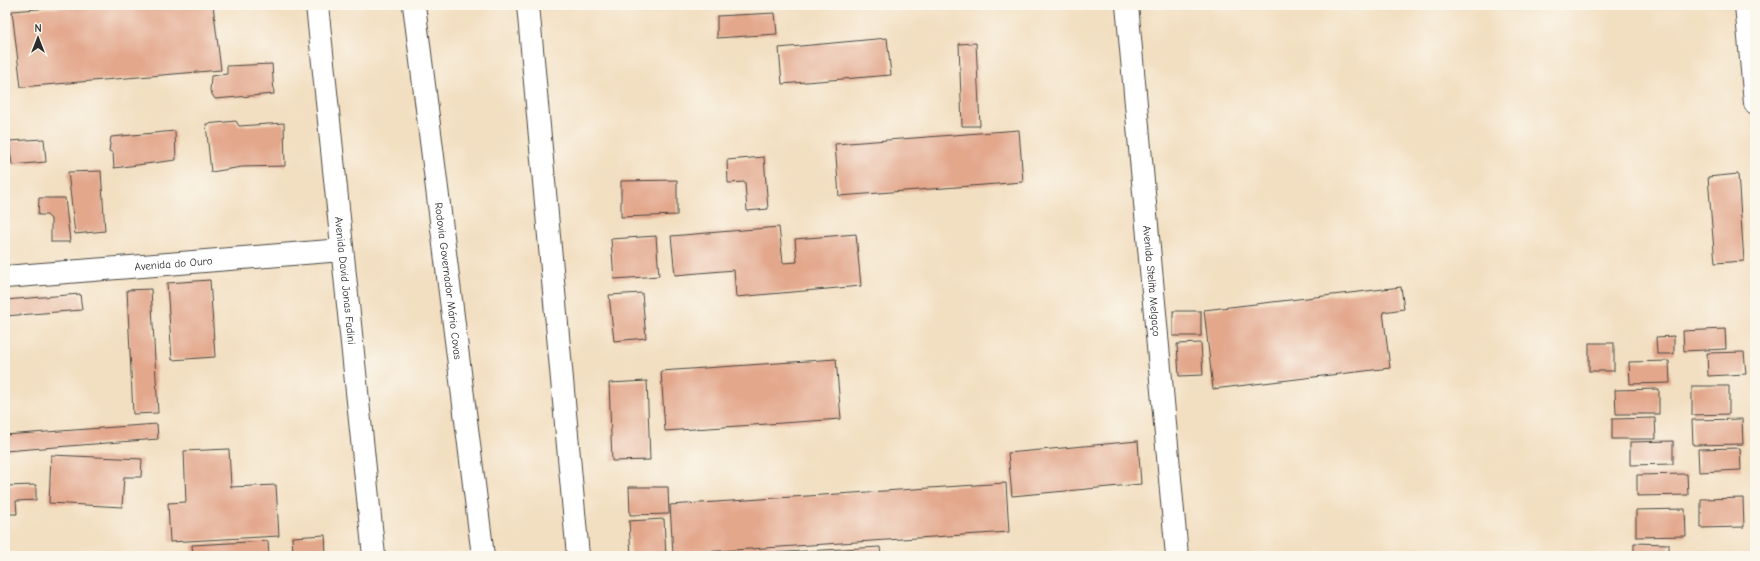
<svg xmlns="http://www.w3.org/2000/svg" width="1760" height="561" font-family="'Comic Neue',sans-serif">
  <rect width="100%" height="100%" fill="#fbf7ec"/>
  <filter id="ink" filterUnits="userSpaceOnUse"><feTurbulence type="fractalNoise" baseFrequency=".025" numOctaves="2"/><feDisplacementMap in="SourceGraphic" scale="8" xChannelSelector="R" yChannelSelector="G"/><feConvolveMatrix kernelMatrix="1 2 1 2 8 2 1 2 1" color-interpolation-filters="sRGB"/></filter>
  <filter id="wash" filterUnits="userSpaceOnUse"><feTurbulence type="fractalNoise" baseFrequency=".012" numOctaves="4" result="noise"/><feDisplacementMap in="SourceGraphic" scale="16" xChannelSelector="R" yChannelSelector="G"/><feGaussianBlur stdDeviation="0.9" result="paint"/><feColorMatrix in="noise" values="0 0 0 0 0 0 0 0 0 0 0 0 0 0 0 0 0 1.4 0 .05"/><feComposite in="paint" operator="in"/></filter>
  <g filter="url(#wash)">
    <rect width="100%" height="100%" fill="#f2dec0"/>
    <g id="blocks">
      <!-- building -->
      <g fill="#e3a78c">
        <path d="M91,5H213L221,70L21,87L12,11Z"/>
        <path d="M1559,5H1577V6L1560,8Z"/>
        <path d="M775,13L777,34L717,38V16Z"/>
        <path d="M887,38L891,75L782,84L779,48Z"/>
        <path d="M976,43L980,126H962L959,44Z"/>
        <path d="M272,64L274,94L215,99L210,91L211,76L227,74V66Z"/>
        <path d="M236,121L239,126L284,123L285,166L242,167L211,172L206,124Z"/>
        <path d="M1019,130L1023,182L839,196L835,144Z"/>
        <path d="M175,131L176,160L114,168L113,153L109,151L111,137Z"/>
        <path d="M44,139L46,162L12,165L9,141Z"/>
        <path d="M764,157L768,209L747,211L745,182L728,183L727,160Z"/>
        <path d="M5,163H6L9,183H5Z"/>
        <path d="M101,171L105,231L75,234L68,172Z"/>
        <path d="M1738,174L1744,261L1715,263L1708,177Z"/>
        <path d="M677,180V215L621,217V181Z"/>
        <path d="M39,198H65L70,242H51V219L47,215H38Z"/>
        <path d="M779,227L783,263L797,262L795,239L856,234L861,286L736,297L734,270L675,275L671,236Z"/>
        <path d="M656,236L659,276L614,279L611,239Z"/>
        <path d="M210,280L215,357L172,360L167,283Z"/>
        <path d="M1401,287L1404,309L1383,312L1390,368L1213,389L1204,310Z"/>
        <path d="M151,289L158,413L133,414L127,290Z"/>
        <path d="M642,293L646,338L614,341L609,295Z"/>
        <path d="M80,294L82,310L5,316V300Z"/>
        <rect x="1173" y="311" width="28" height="25"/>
        <path d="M1725,329L1726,349L1684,351L1683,331Z"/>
        <path d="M1674,336V354H1657L1656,337Z"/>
        <path d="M1201,343L1203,375L1179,376L1177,344Z"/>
        <rect x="1589" y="343" width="25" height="28"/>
        <path d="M1744,352L1746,374L1708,376L1707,353Z"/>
        <path d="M836,359L841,419L665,431L661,371Z"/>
        <path d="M1669,361L1670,383L1630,384L1629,362Z"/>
        <path d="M647,381L650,460L612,461L609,383Z"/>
        <path d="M1692,386H1729V414L1692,415Z"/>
        <path d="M1659,389V414H1616L1615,390Z"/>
        <path d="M1655,418L1656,439H1612V419Z"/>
        <path d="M1742,419L1743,444L1693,445L1692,420Z"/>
        <path d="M157,424L158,439L5,451V435Z"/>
        <path d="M1138,441L1141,484L1012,496L1008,453Z"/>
        <path d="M1673,441V464L1630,465V442Z"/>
        <path d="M1740,448L1741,470L1699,472L1698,449Z"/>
        <path d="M229,449L231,487L276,485L279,536L170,542L168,503L186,502L184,451Z"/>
        <path d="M51,455L142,459L141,477H124L122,507L49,503Z"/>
        <path d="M1687,474L1688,495L1637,496V475Z"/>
        <path d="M1006,483L1009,532L673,554L670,505Z"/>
        <path d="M36,485V500L16,501L17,514H5V486Z"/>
        <path d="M629,487H668L669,514L630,515Z"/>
        <path d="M1743,498L1744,527L1701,528V499Z"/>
        <path d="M1685,509L1686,536L1636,537V510Z"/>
        <path d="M664,519L666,556H631L629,521Z"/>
        <path d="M325,535L326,556H293L292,537Z"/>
        <path d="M268,541L269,556H193L192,545Z"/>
        <path d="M1634,543L1669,544V556H1634Z"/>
        <path d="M880,547L881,556H729V555Z"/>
        <path d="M187,553V556H166V555Z"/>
      </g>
    </g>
  </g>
  <g filter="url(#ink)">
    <use href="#blocks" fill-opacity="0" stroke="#494641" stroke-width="1"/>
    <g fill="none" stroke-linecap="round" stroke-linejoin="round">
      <!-- street casing -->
      <g stroke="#494641" stroke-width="24">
        <g id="street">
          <path id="s1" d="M317,5L374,556"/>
          <path d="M528,5L578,556"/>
          <path id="s2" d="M1127,5L1177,556"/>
          <path d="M1746,5L1755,103"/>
          <path id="s3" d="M5,277L342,250"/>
        </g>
      </g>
      <!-- highway casing -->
      <g stroke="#494641" stroke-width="24">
        <g id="highway">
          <path id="s4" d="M414,5L483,556"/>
        </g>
      </g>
      <!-- street -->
      <use href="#street" stroke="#fff" stroke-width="22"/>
      <!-- highway -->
      <use href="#highway" stroke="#fff" stroke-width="22"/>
    </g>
  </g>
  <g text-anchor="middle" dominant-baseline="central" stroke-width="3" stroke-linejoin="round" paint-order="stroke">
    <!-- street labels -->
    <g font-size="11" fill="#2b2b2b" stroke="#fbf7ec">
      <text stroke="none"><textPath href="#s3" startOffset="169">Avenida do Ouro</textPath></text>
      <text stroke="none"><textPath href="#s1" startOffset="277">Avenida David Jonas Fadini</textPath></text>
      <text stroke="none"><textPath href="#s4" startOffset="278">Rodovia Governador Mário Covas</textPath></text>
      <text stroke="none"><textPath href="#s2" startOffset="277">Avenida Stelita Melgaço</textPath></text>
    </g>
  </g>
  <!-- margin -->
  <rect width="1760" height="561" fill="none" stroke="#fbf7ec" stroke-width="20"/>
  <!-- north arrow -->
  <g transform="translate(38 38)" stroke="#fbf7ec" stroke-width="3" paint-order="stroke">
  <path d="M0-3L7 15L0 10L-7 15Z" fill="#2b2b2b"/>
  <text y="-6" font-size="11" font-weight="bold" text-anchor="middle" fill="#2b2b2b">N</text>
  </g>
</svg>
